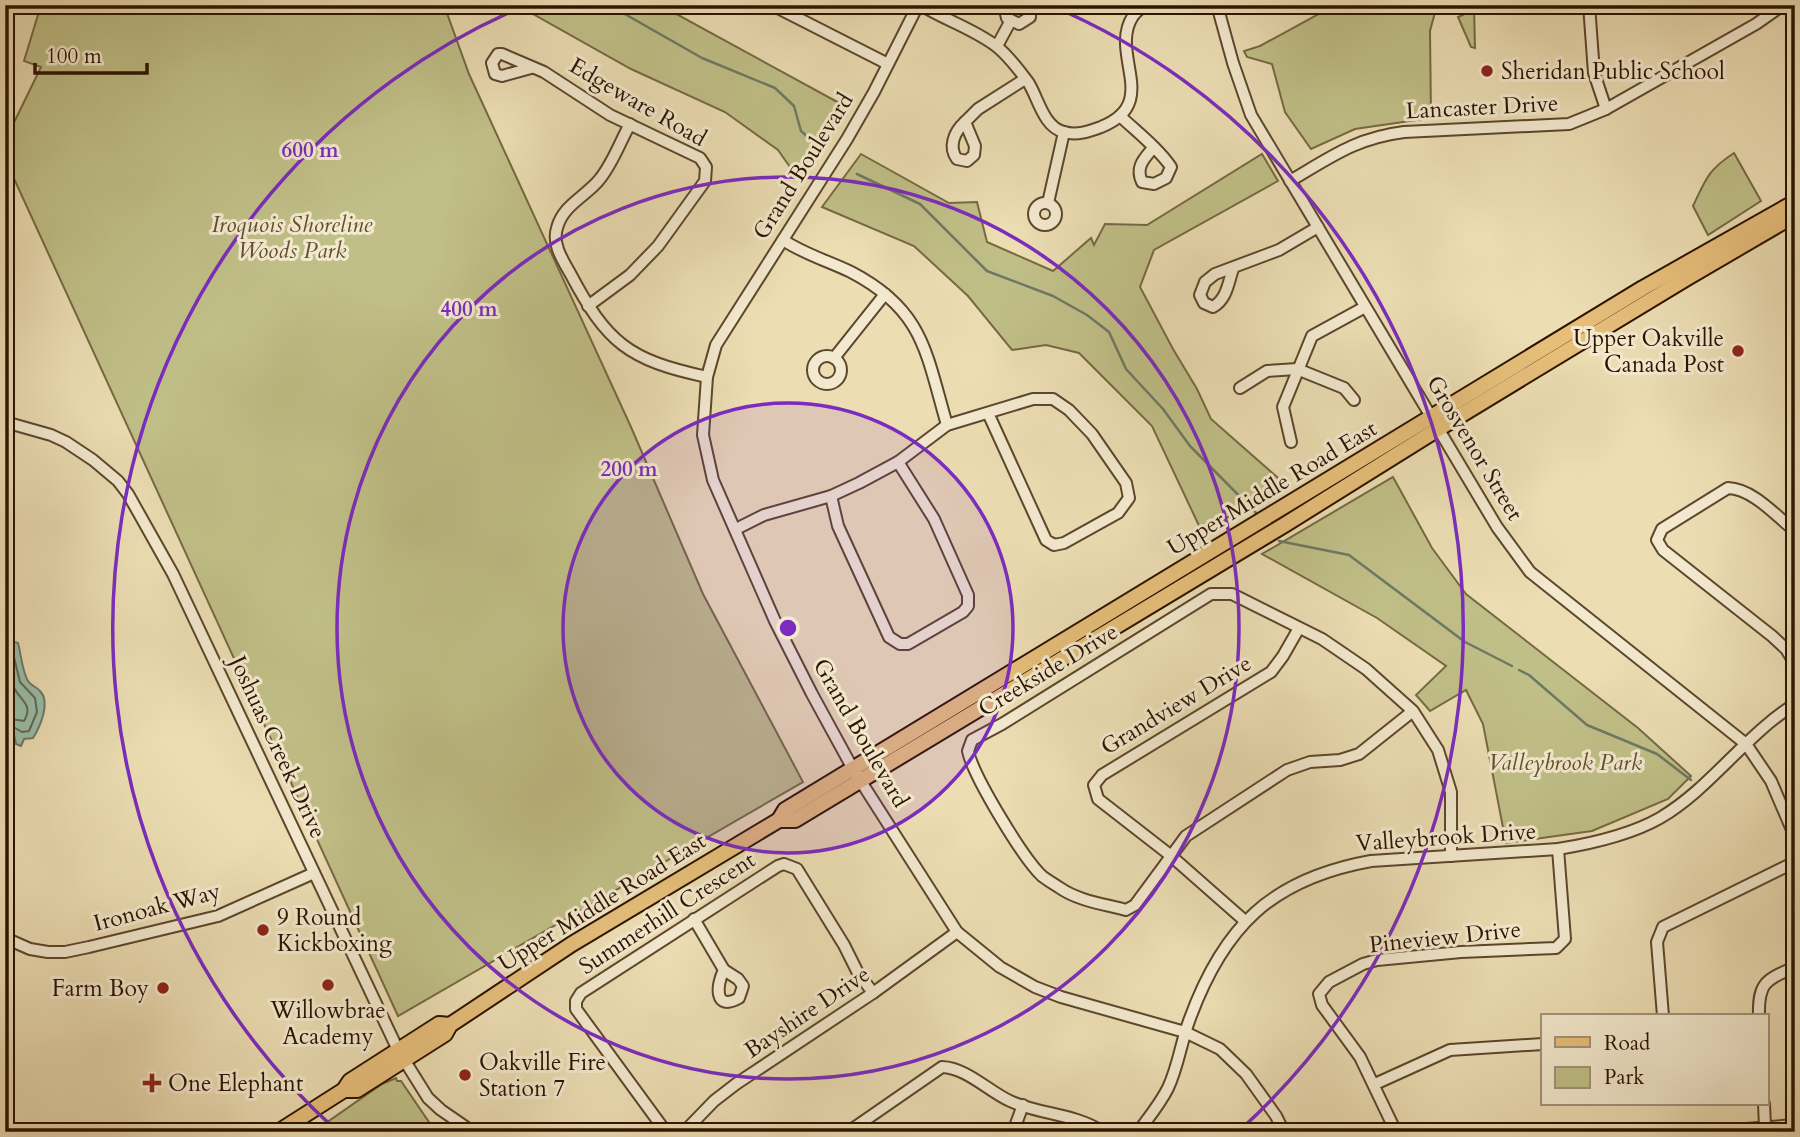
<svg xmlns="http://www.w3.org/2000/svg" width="1800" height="1137" font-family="Cardo,serif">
  <rect width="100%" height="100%" fill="#ecddb3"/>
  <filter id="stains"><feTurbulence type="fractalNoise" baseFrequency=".00286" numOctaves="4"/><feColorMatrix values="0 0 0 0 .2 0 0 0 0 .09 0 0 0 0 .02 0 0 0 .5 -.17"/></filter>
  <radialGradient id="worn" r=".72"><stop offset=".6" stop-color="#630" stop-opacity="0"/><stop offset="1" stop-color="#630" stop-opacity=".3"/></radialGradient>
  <!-- green -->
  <g fill="#c0bf87" stroke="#766944" stroke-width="2">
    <path d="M41,5H444L469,74L631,427L703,594L803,782L398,1016L5,159V141L41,67L24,61Z"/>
    <path d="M517,5H660L841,104L797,177L778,150L725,112L631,69Z"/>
    <path d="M1335,5H1437L1430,31L1431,118L1355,129L1311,149L1285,112L1272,64L1247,57L1244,51L1260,46Z"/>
    <path d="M1460,5H1507L1474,6L1475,48L1471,47L1458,17L1463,15Z"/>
    <path d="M1734,153L1761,201L1708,235L1693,206C1706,179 1708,170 1734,153Z"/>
    <path d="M861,154L949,203L977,202L987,242L1053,271L1091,238L1094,245L1105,224L1147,225L1262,154L1278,181L1154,250L1140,287L1173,349L1197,389L1211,419L1285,484L1202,532L1152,426L1079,353L1046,345L1012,350L968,296L914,246L822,207Z"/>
    <path d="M1393,477L1432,548L1466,594L1638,728L1691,776L1668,799L1592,831L1506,843L1483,724L1466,690L1430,711L1416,695L1446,666L1377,618L1262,554Z"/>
    <path d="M396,1078L397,1081H401L431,1125L440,1132H313L382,1084Z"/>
  </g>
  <!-- water -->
  <path fill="#99bda8" stroke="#6d7965" stroke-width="2" d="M5,639L18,643C21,654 22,671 28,681C31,686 37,687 40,691C51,702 40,727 33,738L24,739L21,746L16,744L14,735L5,734Z"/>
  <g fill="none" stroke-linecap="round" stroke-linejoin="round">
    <!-- shore -->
    <g stroke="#626854" stroke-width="2">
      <path d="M5,646L12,649L20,682L35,698L37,712L29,731L22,732L15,728L5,727"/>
      <path d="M5,658C8,667 8,678 13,686C20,701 34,704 24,721L5,718"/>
    </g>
    <!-- stream -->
    <g stroke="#6d7965" stroke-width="2.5">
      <path d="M609,5L702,58L775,88L794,106L801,131L811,140"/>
      <path d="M857,174L920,204L987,271L1053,296L1087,315L1109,332L1126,369L1163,409L1190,446L1258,515"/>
      <path d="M1279,541L1349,555L1465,642L1512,666"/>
      <path d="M1519,670L1529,675L1587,725L1657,754L1691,780"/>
    </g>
    <!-- minor casing -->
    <g stroke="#5c462d" stroke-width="14">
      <g id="minor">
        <path d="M772,5L888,64"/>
        <path d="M918,5L874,92L847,139L716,345L707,377L703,435L713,480L775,621L812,694L853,769L957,932L1000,967L1035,987L1061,997L1185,1032L1220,1049L1246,1074L1276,1116L1284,1132"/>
        <path d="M921,5C945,20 974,29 996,46C1008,55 1019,70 1028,82C1038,97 1043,127 1064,132C1077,136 1090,131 1101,127C1162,103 1108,54 1133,16C1136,12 1141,8 1145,5"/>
        <path d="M1006,5L1005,10L1007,18L1019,24L1030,17V5"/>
        <path d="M1217,5L1233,63L1251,115L1497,527L1530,572L1746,744L1771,781L1795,837"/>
        <path d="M1589,5L1594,73L1606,109"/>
        <path d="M997,46L1010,22"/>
        <path d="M531,68L502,76L495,74L492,63L498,54H502L544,72L610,115L700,158L706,167L705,181L658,246L630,275L588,306"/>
        <path d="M1120,116C1137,132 1158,148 1171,167L1166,178L1154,184L1142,182C1135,167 1144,159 1153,148"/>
        <path d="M965,122L975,146L974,155L967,161L957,159C948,147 954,132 965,122Z"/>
        <path d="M965,122L978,109L1025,79"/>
        <path d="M630,124C620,142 612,165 599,180C585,197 563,205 557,228C552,244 562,259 570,273C607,343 628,360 707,377"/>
        <path d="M1290,181C1331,157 1356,138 1404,132L1569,124L1606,109L1756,24L1783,5"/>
        <circle cx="1045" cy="214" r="11"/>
        <path d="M1048,203L1064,132"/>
        <path d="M783,240C804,254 828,261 851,272C924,310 926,353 947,425"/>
        <path d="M1233,269C1228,283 1227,299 1213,307L1204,303L1200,295L1205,282L1215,274L1279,250L1318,227"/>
        <circle cx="827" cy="370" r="14"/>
        <path d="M834,358L885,294"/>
        <path d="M1240,388L1267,371L1297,369L1344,388L1354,400"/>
        <path d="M5,422L51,435L66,442L93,460L118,481L128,494L173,574L398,1050L428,1098L441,1110L473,1132"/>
        <path d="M1291,442L1283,407L1312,336L1365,307"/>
        <path d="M831,496L838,526L889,637L900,644H908L963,612L968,606V595L934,519L898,462"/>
        <path d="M736,529L764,515L831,496L859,483L898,462L947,425L1033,399H1053L1069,410L1092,434L1126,483L1129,498L1118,513L1064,543L1054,545L1046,540L988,413"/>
        <path d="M1795,531C1775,515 1753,489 1728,488L1662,529L1657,540L1663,550L1772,636L1786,649L1795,664"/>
        <path d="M1413,711L1359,754L1340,760L1310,762L1287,770L1186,836L1135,905L1126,910C1104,904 1079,901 1060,888C1054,884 1047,880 1042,876C1023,858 973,776 968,751L972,740L1002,724L1211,594H1232L1322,639L1366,669L1413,711L1438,750L1451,792V856"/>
        <path d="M694,919L724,970"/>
        <path d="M1245,921L1170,855L1098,799L1094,785L1102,775L1271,672L1283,656L1299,628"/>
        <path d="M5,938L30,949L48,952H65L89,947L218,916L314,873"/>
        <path d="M724,970L738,979L743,986L739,998C714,1012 716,985 724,970Z"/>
        <path d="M1663,1016L1657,942L1663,927L1795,862"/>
        <path d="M1759,1016C1758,982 1766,980 1795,967"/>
        <path d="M1375,1084L1450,1050L1543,1044"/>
        <path d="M1764,1104L1765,1127"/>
        <path d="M666,1132L576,1009V1001L581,993L778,866L784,864L797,869L844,945L857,971L873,993"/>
        <path d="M684,1132L714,1101L736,1084L873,993L957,932"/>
        <path d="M848,1132L942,1067C967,1068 988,1091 1010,1101C1040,1115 1074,1113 1103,1132"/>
        <path d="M1013,1132L1023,1105"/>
        <path d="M1138,1132C1149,1117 1160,1104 1168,1088C1178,1067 1181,1043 1189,1021C1223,927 1271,879 1371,861L1558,849C1589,844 1632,834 1660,818C1711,788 1745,735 1795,704"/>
        <path d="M1396,1132L1360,1057L1322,1005L1319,994L1329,982L1363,964L1377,960L1461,952L1556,948L1565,939L1558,849"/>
        <path d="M1709,1132L1795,1125"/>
      </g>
    </g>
    <!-- major casing -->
    <g stroke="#2c1300" stroke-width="18">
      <g id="major">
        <path d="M779,820H795L1286,524L1438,429L1687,278L1795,215"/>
        <path d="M344,1090H357L445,1034L450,1025L572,944L779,820L785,810L1643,288L1795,202"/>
        <path d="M278,1132L344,1090L350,1081L439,1024L450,1025"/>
      </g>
    </g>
    <!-- minor -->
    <use href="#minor" stroke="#f3e9ce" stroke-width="10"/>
    <!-- major -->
    <use href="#major" stroke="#e6be7a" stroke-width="14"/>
  </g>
  <!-- distance rings -->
  <circle cx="788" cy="628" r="225" fill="#7b2cbf" fill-opacity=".12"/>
  <g fill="none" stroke="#7b2cbf" stroke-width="3.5">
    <circle cx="788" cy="628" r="225"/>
    <circle cx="788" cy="628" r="451"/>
    <path d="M336 1130A676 676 0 0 1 524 6M1052 6A676 676 0 0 1 1240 1130"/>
  </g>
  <!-- markers -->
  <g fill="#8f2418" stroke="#f3e9ce" stroke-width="2.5">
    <circle cx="1487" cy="71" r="7"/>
    <circle cx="1738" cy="351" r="7"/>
    <circle cx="263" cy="930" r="7"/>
    <circle cx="328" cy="985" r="7"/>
    <circle cx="163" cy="988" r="7"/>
    <circle cx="465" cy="1075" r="7"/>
    <path d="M148.5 1072.5h7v7h7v7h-7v7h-7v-7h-7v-7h7z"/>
  </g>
  <g text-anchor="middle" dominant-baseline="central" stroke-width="6" stroke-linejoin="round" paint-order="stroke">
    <!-- poi labels -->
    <g font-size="23" fill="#2c1300" stroke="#f3e9ce" text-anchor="start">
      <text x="1501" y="71">Sheridan Public School</text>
      <text x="1724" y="338" text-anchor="end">Upper Oakville<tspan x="1724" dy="26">Canada Post</tspan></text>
      <text x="277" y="917">9 Round<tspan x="277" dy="26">Kickboxing</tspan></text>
      <text x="149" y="988" text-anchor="end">Farm Boy</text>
      <text x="328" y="1010" text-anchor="middle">Willowbrae<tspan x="328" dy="26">Academy</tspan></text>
      <text x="479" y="1062">Oakville Fire<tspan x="479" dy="26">Station 7</tspan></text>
      <text x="168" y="1083">One Elephant</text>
    </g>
    <!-- street labels -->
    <g font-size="23" fill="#2c1300" stroke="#f3e9ce">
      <text transform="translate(638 102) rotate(30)">Edgeware Road</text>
      <text transform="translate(1482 107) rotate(-3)">Lancaster Drive</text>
      <text transform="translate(803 166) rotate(-58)">Grand Boulevard</text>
      <text transform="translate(1475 448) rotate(59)">Grosvenor Street</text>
      <text transform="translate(1272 488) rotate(-31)">Upper Middle Road East</text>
      <text transform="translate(1048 670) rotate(-31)">Creekside Drive</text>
      <text transform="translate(1176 705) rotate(-31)">Grandview Drive</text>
      <text transform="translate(861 733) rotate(60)">Grand Boulevard</text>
      <text transform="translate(278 747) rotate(65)">Joshuas Creek Drive</text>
      <text transform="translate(1446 837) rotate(-4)">Valleybrook Drive</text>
      <text transform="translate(602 902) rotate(-32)">Upper Middle Road East</text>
      <text transform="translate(157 907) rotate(-15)">Ironoak Way</text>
      <text transform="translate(667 913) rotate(-33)">Summerhill Crescent</text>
      <text transform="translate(1445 937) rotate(-6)">Pineview Drive</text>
      <text transform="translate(807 1012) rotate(-34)">Bayshire Drive</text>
    </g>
    <!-- park labels -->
    <g font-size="23" font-style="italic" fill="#604f2f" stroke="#f3e9ce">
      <text x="292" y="224">Iroquois Shoreline<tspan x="292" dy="26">Woods Park</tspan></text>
      <text x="1565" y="762">Valleybrook Park</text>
    </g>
  </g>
  <circle cx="788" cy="628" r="10" fill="#7b2cbf" stroke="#f3e9ce" stroke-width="3.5"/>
  <g font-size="21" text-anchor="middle" font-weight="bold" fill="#7b2cbf" stroke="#f3e9ce" stroke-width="6" stroke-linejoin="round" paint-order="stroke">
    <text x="310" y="157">600 m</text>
    <text x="469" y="316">400 m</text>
    <text x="629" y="476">200 m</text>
  </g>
  <!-- margin -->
  <rect width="1800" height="1137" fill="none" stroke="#ecddb3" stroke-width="28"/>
  <rect x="7" y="7" width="1786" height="1123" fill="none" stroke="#2c1300" stroke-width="3.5"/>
  <rect x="14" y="14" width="1772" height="1109" fill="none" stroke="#2c1300" stroke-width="2"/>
  <!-- legend -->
  <rect x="1541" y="1014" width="228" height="91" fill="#f3e9ce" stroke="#a3937c" stroke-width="2"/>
  <rect x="1555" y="1037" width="35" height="10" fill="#e6be7a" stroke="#a3937c" stroke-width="2"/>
  <text x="1604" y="1050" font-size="21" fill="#2c1300">Road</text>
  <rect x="1555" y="1067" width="35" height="21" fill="#c0bf87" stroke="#a3937c" stroke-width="2"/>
  <text x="1604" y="1084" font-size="21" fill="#2c1300">Park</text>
  <!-- scale -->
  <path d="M35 63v10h112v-10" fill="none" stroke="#2c1300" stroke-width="3.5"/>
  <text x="46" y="63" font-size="21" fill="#2c1300" stroke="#f3e9ce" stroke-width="5" paint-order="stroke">100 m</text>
  <rect width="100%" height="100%" filter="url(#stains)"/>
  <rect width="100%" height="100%" fill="url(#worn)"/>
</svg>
